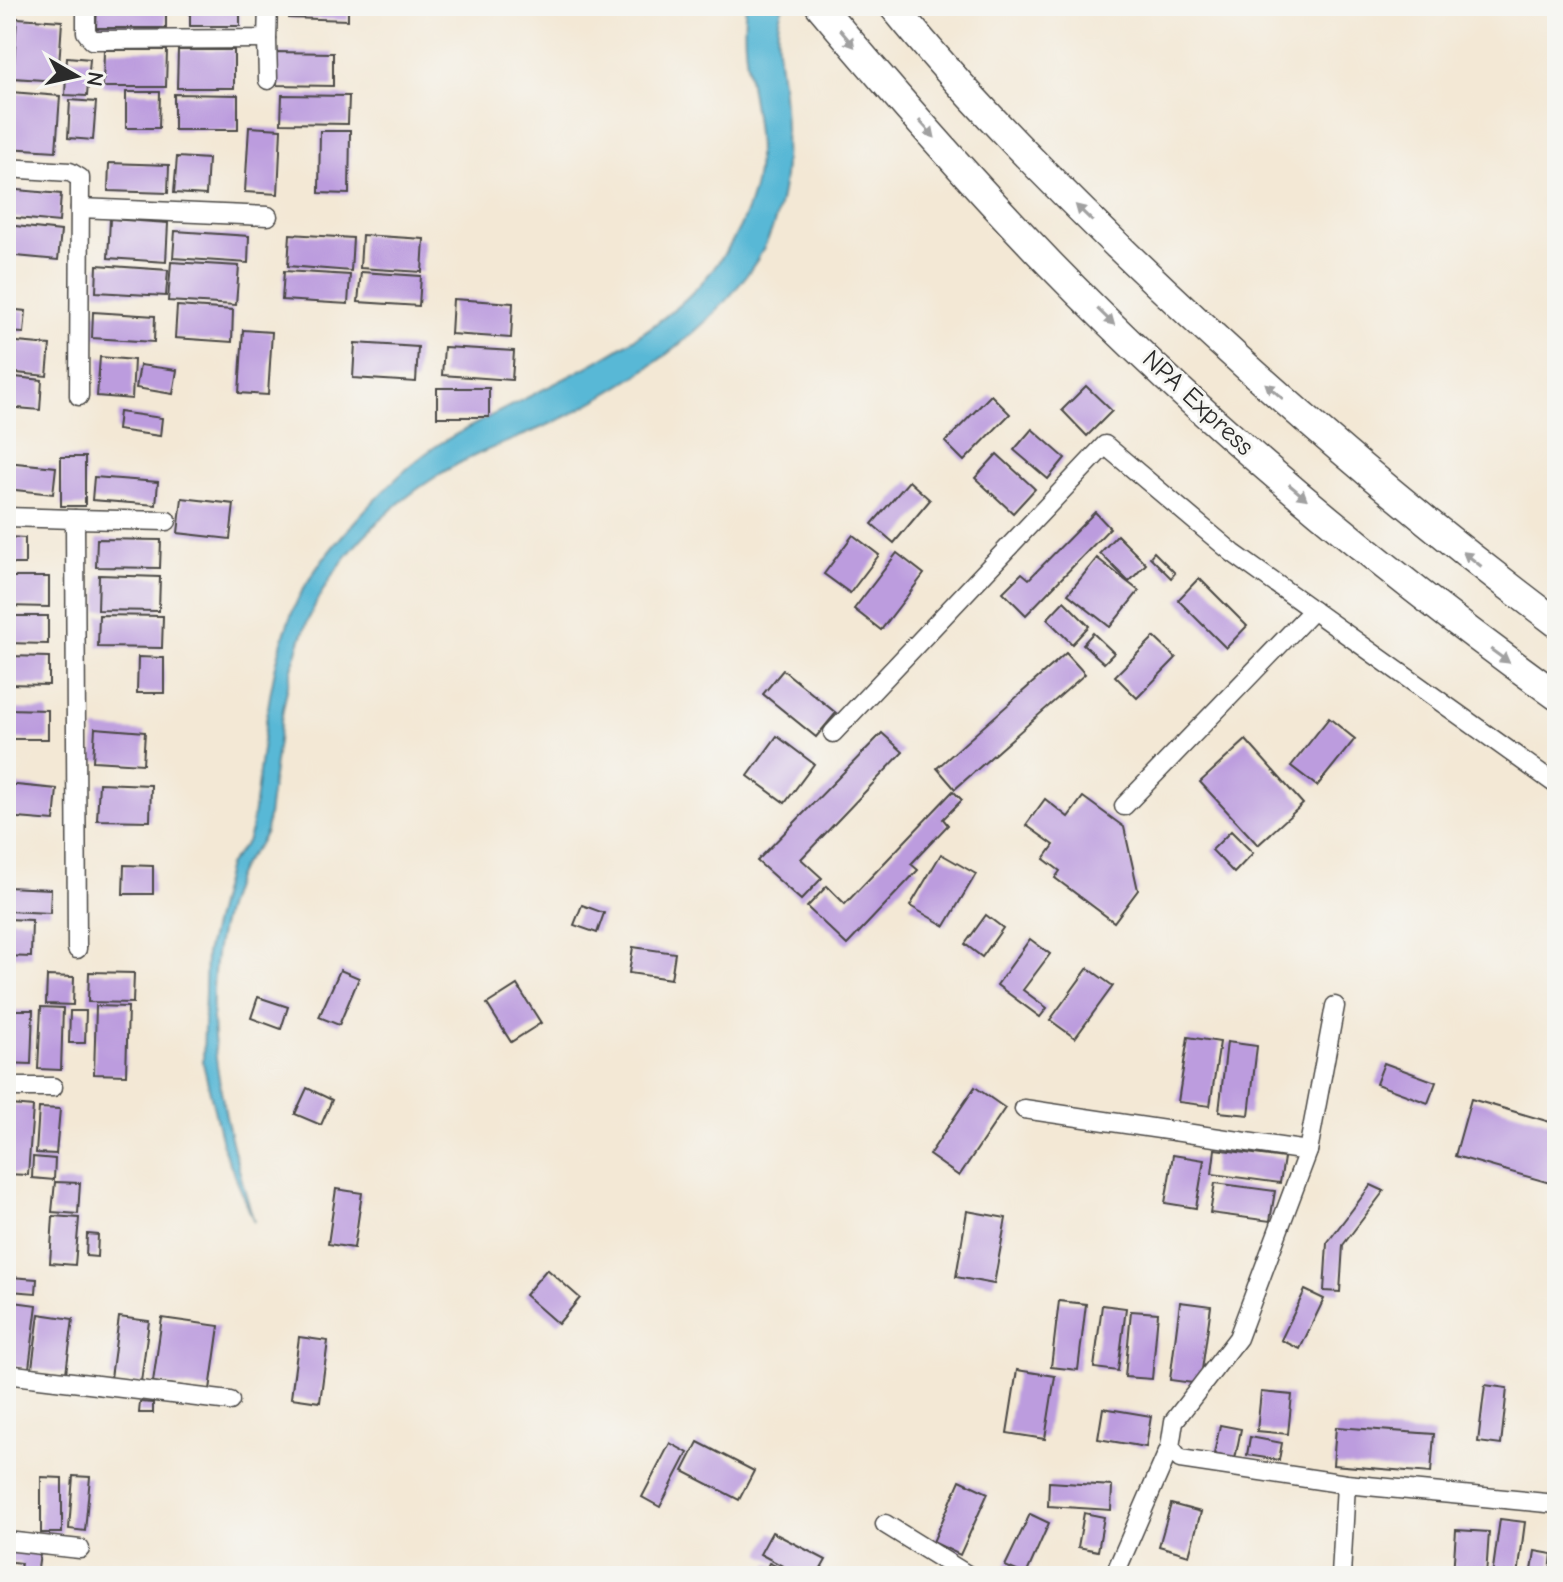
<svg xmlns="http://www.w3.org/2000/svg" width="1563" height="1582" font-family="'Comic Neue',sans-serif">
  <rect width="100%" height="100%" fill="#f6f6f2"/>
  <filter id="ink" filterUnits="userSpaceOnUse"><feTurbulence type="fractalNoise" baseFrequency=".0125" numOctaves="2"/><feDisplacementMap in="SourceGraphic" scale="16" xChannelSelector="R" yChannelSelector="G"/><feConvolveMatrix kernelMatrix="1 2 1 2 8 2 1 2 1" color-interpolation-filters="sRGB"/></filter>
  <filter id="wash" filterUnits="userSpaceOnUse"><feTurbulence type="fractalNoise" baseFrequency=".006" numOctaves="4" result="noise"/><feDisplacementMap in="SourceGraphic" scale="32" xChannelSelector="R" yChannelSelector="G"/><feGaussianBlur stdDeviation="1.8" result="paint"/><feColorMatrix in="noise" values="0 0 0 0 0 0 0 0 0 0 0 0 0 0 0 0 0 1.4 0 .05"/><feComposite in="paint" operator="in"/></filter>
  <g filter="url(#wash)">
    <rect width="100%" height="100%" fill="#f3e8d5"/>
    <!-- water -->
    <path fill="#58b8d6" stroke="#427280" stroke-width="2" d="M746,6H783C773,31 779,56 782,83C788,147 791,213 751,269C706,334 638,378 569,415C526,437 477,450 437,476C384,509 334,560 309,618C281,684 276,760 266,831C260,845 255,849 246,860C237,870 231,892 227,905C194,1010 224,1120 254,1222L223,1147L203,1063L206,954L228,865L247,842L251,830C263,758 268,643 307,583C332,542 400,468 441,443C553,376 713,333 753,192C770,130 737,68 746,6Z"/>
    <g id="blocks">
      <!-- building -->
      <g fill="#bc9cde">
        <path d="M97,6H166V28H96Z"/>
        <rect x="190" y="6" width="50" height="20"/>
        <path d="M289,6H348V20L289,18Z"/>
        <path d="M17,18L62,21L58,81L13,78Z"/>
        <path d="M104,50H167L166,87H103Z"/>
        <path d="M178,50H234V88H177Z"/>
        <path d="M275,52L333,53V86L275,85Z"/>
        <path d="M67,57L90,59L87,96L65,95Z"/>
        <path d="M11,92L60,96L56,151L7,148Z"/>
        <path d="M126,92H160L159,128H126Z"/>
        <path d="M174,94L238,95V130H174Z"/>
        <path d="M282,95L349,96L348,124L281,123Z"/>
        <path d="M70,100L96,102L93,140L68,138Z"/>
        <path d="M249,127L281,129L278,194L245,192Z"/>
        <path d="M320,131H350L349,194L319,193Z"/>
        <path d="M177,157L208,159L206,195L174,193Z"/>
        <path d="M109,163L169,165L168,193L108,191Z"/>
        <path d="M6,189L61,194L59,222L6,217Z"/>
        <path d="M110,219L168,223L166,262L108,258Z"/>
        <path d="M6,225L61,231L58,260L6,255Z"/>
        <path d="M175,231L249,236L248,263L173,258Z"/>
        <path d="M290,234L353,238L351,271L288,266Z"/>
        <path d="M362,235L424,239L422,272L360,268Z"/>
        <path d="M171,262L239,266L236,305L168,301Z"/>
        <path d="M97,265L168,270L166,296L96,292Z"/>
        <path d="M284,271L350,275L348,304L282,300Z"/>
        <path d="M361,272L421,276L419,306L358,302Z"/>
        <path d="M453,299L513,303L511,338L451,334Z"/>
        <path d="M177,306L233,310L232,342L175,338Z"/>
        <path d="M6,309L26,311L24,333L6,332Z"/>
        <path d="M93,312L155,316L154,342L92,338Z"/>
        <path d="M243,330L272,332L268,395L239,393Z"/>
        <path d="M6,341L50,345L47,376L6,372Z"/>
        <path d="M355,343L418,347L416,382L353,378Z"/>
        <path d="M444,347L514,351L512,380L442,375Z"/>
        <path d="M100,357L134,360L132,399L97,396Z"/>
        <path d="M140,365L177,370L173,394L136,388Z"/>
        <path d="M6,376L42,380L40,410L6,407Z"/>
        <path d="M1086,386L1112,411L1087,436L1062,410Z"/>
        <rect x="437" y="388" width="52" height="29"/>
        <path d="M991,395L1010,414L964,461L945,442Z"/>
        <path d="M119,412L162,418L160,436L117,430Z"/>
        <path d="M1032,429L1065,458L1048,479L1014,450Z"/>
        <path d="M997,454L1035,489L1013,513L975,478Z"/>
        <rect x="61" y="457" width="24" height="49"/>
        <path d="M6,462L56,467L53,494L6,489Z"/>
        <path d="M94,477L158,482L156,505L92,500Z"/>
        <path d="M909,481L930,500L894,543L872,524Z"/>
        <path d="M182,498L234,504L230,539L178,533Z"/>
        <path d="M1095,512L1110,528L1026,615L1003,592L1022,573L1029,579Z"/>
        <path d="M853,535L879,555L850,593L824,574Z"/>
        <path d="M1117,535L1146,564L1129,582L1100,553Z"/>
        <path d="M6,537L25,538V564H6Z"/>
        <path d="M97,539L161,540L160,568L96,567Z"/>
        <path d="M1154,552L1175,573L1171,578L1150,557Z"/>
        <path d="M897,553L924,574L881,630L854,609Z"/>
        <path d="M1097,558L1139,591L1110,627L1068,594Z"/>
        <path d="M99,575L160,577L159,611L98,610Z"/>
        <path d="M6,577H49V607L6,606Z"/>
        <path d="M1199,578L1247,626L1226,648L1178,600Z"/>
        <path d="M1064,601L1089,626L1072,644L1047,619Z"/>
        <path d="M99,615L163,616L162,648L98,647Z"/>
        <path d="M6,616H48V644L6,643Z"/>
        <path d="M1093,633L1114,653L1104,663L1083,644Z"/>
        <path d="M1154,637L1176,658L1137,698L1115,676Z"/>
        <path d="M1066,653L1085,674L955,789L937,768Z"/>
        <path d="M6,656L49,657V685L6,684Z"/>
        <path d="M138,657L164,658V693H137Z"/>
        <path d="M783,670L836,713L816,737L763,694Z"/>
        <path d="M6,709L48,710V739H6Z"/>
        <path d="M1329,718L1355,739L1317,786L1291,766Z"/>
        <path d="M95,728L145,732L143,764L93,761Z"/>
        <path d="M882,733L903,752L801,859L822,878L801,900L757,861Z"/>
        <path d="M777,736L814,764L785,803L748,776Z"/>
        <path d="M1246,740L1303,804L1258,845L1200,782Z"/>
        <path d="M99,783L151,785L150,821L97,820Z"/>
        <path d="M6,784L57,789L54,821L6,817Z"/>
        <path d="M953,791L962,800L943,819L948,825L911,864L918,870L847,945L807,907L827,886L845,904Z"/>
        <path d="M1083,797L1124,827L1138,890L1114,922L1055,878L1060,871L1044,859L1054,845L1026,825L1045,799L1068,817Z"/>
        <path d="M1231,831L1253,853L1234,873L1212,850Z"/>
        <path d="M941,854L976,874L945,926L910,906Z"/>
        <path d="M124,865L153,866V894H123Z"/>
        <path d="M6,887L51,889L50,913L6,911Z"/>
        <path d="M582,905L604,913L597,933L574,925Z"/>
        <path d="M986,915L1003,928L982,957L965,944Z"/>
        <path d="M6,919L32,920L31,957L6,956Z"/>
        <path d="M1030,939L1050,954L1023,990L1047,1008L1040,1017L997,985Z"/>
        <path d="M633,947L675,953L671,979L629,973Z"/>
        <path d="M1088,968L1113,986L1075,1038L1050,1020Z"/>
        <path d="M340,970L359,978L339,1025L319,1017Z"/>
        <path d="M89,972L134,973L133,1003L88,1002Z"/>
        <path d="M47,976L74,977L73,1005L46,1004Z"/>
        <path d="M517,985L541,1023L511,1042L487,1004Z"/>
        <path d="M258,997L288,1007L281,1029L251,1018Z"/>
        <path d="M96,1006L128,1007L126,1075L94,1074Z"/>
        <path d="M41,1007L63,1008L61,1070L38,1069Z"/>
        <path d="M8,1010H33L31,1064L6,1063Z"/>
        <path d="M70,1011H86L85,1043H69Z"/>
        <path d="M1188,1037L1220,1042L1210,1106L1178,1102Z"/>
        <path d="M1227,1042L1257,1046L1249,1115L1219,1112Z"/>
        <path d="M1384,1063L1436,1082L1428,1103L1376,1084Z"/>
        <path d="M975,1087L1005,1108L959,1176L929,1155Z"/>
        <path d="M307,1088L332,1100L321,1125L295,1114Z"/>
        <path d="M1471,1099L1557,1124V1185L1455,1156Z"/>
        <path d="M11,1105L33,1107L28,1175L6,1174Z"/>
        <path d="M39,1108L60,1109L56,1154L36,1153Z"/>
        <path d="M1215,1149L1284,1158L1280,1183L1212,1174Z"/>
        <path d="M1173,1155L1204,1160L1196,1208L1165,1203Z"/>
        <path d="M33,1157L55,1159L54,1180L32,1178Z"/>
        <path d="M55,1182L80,1183L78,1214L52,1212Z"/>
        <path d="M1215,1183L1275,1191L1270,1221L1210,1213Z"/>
        <path d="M1371,1185L1384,1191L1343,1245L1340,1292L1324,1291L1327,1243Z"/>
        <path d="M336,1189L362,1193L354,1248L328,1244Z"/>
        <path d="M967,1211L1006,1218L994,1284L956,1277Z"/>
        <path d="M53,1216L79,1218L75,1265L50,1263Z"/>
        <path d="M87,1234L98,1235L97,1257L86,1256Z"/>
        <path d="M547,1269L580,1298L558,1324L525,1295Z"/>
        <path d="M10,1277L37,1279L36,1293L10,1291Z"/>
        <path d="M1305,1290L1324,1299L1300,1349L1281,1340Z"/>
        <path d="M6,1301L37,1305L29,1368L6,1365Z"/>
        <path d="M1059,1301L1086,1304L1078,1370L1051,1367Z"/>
        <path d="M1180,1302L1211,1306L1200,1384L1170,1380Z"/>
        <path d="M1102,1305L1126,1308L1118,1371L1094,1368Z"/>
        <path d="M1131,1311L1158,1313L1152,1379L1125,1377Z"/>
        <path d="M39,1314L73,1319L66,1373L32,1368Z"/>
        <path d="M119,1317L149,1321L141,1382L111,1378Z"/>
        <path d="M162,1318L219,1326L210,1390L153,1382Z"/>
        <path d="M299,1337L328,1341L320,1402L291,1398Z"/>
        <path d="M1017,1370L1055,1376L1045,1439L1007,1433Z"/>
        <path d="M1485,1385L1507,1388L1501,1445L1478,1442Z"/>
        <path d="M1261,1392L1292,1395L1288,1434L1257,1431Z"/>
        <path d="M140,1402L153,1403V1413H139Z"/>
        <path d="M1103,1408L1151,1416L1146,1447L1098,1439Z"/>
        <path d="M1220,1425L1241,1429L1235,1459L1214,1454Z"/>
        <path d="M1336,1427L1434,1434L1431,1473L1333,1465Z"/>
        <path d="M1250,1437L1282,1443L1279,1460L1247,1455Z"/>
        <path d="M698,1442L754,1471L739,1500L683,1471Z"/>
        <path d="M670,1443L688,1453L660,1507L642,1497Z"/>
        <path d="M73,1476L90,1477L85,1531L69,1529Z"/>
        <path d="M41,1477L62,1478V1533H41Z"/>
        <path d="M960,1480L988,1493L960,1555L933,1542Z"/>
        <path d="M1049,1482L1112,1486L1111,1510L1048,1506Z"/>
        <path d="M1171,1504L1201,1512L1189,1555L1159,1546Z"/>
        <path d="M1084,1513L1104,1517L1098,1551L1078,1547Z"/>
        <path d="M1030,1514L1049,1523L1026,1575L1005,1566Z"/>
        <path d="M1500,1519L1525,1522L1518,1576H1492Z"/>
        <path d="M1456,1530L1489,1532L1486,1576L1453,1575Z"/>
        <path d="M772,1532L826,1560L817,1576H801L760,1554Z"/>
        <path d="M6,1549L40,1554L37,1576H19L21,1563L6,1561Z"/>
        <path d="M1535,1551L1552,1554L1550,1572L1532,1570Z"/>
        <path d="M769,1563L798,1576H763Z"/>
      </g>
    </g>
  </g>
  <g filter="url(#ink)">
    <use href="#blocks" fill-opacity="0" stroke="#494744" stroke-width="2"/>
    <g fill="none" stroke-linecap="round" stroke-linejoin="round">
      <!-- street casing -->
      <g stroke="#494744" stroke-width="21">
        <g id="street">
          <path d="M86,6V32L92,40L267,39L268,6"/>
          <path d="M267,39L268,80"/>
          <path d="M6,168L70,172L80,178L79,396"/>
          <path d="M80,208L268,216"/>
          <path d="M6,517L75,519"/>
          <path d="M833,733L1105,445L1233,553L1557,785"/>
          <path d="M1124,806L1313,610"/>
          <path d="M77,949L75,519L167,521"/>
          <path d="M6,1087H53"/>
          <path d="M1024,1109L1308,1151L1238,1338L1174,1421L1170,1447L1180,1459L1346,1484L1557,1504"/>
          <path d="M1308,1151L1335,1006"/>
          <path d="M6,1374L230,1401"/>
          <path d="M885,1524L969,1576"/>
          <path d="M6,1541L80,1549"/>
          <path d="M1114,1576L1170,1447"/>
          <path d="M1341,1576L1346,1484"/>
        </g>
      </g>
      <!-- primary casing -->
      <g stroke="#494744" stroke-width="31">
        <g id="primary">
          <path d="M820,6C894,94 970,181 1050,264C1204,422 1378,567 1557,696"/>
          <path d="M893,6C964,94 1045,175 1125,253C1262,385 1405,509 1557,623"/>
        </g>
      </g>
      <!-- street -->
      <use href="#street" stroke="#fff" stroke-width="18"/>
      <!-- primary -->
      <use href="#primary" stroke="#fff" stroke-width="28"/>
    </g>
    <!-- one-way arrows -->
    <defs><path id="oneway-solid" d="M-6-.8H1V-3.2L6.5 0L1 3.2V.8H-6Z" transform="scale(2)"/></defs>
    <g fill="#a0a0a0">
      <use href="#oneway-solid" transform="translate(847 38) rotate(50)"/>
      <use href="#oneway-solid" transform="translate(927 129) rotate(48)"/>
      <use href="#oneway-solid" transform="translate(1084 213) rotate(-136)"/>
      <use href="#oneway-solid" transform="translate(1106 317) rotate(44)"/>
      <use href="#oneway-solid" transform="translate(1274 391) rotate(-139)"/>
      <use href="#oneway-solid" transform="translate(1298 492) rotate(40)"/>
      <use href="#oneway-solid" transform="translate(1472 559) rotate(-142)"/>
      <use href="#oneway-solid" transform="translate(1500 656) rotate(36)"/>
    </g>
  </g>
  <g text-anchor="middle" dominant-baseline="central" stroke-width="6" stroke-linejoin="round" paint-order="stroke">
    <!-- street labels -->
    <g font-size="26" fill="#2b2b2b" stroke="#f6f6f2">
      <text transform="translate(1198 403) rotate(43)">NPA Express</text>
    </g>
  </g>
  <!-- margin -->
  <rect width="1563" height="1582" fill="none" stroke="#f6f6f2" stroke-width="32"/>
  <!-- north arrow -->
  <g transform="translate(76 76) rotate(99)" stroke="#f6f6f2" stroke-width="6" paint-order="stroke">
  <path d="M0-6L14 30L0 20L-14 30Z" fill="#2b2b2b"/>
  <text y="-12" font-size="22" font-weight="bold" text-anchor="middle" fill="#2b2b2b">N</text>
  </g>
</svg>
